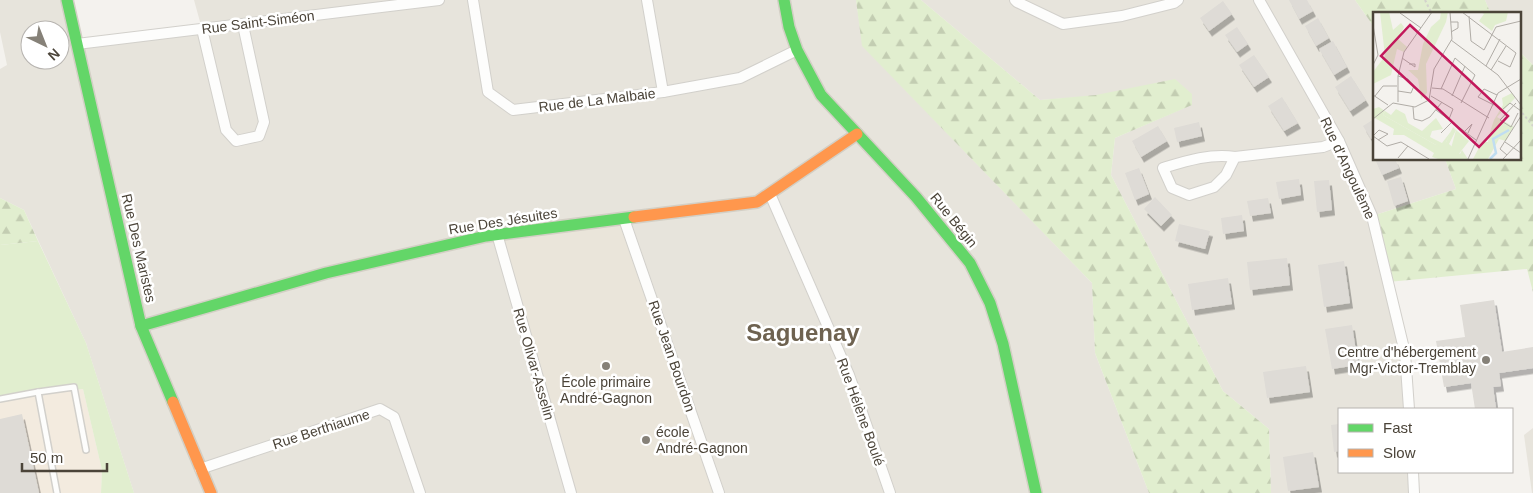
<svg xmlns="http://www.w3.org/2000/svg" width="1533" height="493" font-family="Arial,sans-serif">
  <defs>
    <pattern id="forest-firs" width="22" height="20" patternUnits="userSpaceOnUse" patternTransform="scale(1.25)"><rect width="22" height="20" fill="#e1eecf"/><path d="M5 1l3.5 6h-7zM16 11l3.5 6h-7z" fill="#c3cdb2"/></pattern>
    <filter id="shadow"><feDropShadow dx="3" dy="5.5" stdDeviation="0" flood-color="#0004"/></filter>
  </defs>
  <rect width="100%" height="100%" fill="#f4f2ee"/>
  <!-- residential -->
  <g fill="#e7e4dc" fill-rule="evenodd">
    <path d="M0,0H67L77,44L202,29L194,0H856L863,46L1092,283L1095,353L1149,493H134L86,343L24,210L0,198V69L7,65L0,32ZM30,30H60V60H30Z"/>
    <path d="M921,0H1355L1374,27V159H1445L1456,189L1372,216L1405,353L1409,409H1339V472H1413L1414,493H1271L1269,429L1223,391L1111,175L1115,138L1191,105L1096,96L1040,100Z"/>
    <path d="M1485,0H1533V65L1519,51V14H1491Z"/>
    <path d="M1533,428V493H1532L1524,435Z"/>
  </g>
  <!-- commercial -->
  <path fill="#f3ebdf" d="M83,389L102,470L101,493H0V401L25,395Z"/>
  <!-- education -->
  <path fill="#eae5da" d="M624,219L721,493H574L496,240Z"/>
  <!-- green -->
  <path fill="#e1eecf" d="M38,241L86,343L134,493H101L102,470L83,389L25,395L0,401V245Z"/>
  <!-- forest -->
  <g fill="url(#forest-firs)">
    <path d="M856,0H921L1040,100L1096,95L1175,79L1192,94V105L1115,138L1111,175L1223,391L1269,429L1271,493H1149L1095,353L1092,283L862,46Z"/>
    <path d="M1355,0H1485L1491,14H1374V27Z"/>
    <path d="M1519,51L1533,65V292L1527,269L1388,282L1372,216L1456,189L1445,159H1519Z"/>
    <path d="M0,198L24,210L38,241L0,245Z"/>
  </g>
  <!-- building -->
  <g fill="#dedbd6" filter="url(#shadow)">
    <path d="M1289,0H1307L1313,11L1299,19Z"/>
    <path d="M1223,1L1232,14L1209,31L1200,18Z"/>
    <path d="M1318,18L1329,38L1316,46L1305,26Z"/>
    <path d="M1237,27L1248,44L1237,52L1225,35Z"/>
    <path d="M1333,41L1347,67L1334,75L1319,49Z"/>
    <path d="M1254,55L1269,77L1254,87L1239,65Z"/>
    <path d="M1351,76L1366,100L1350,111L1335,87Z"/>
    <path d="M1282,97L1298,123L1284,131L1268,106Z"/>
    <path d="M1374,119V137L1371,139L1363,126Z"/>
    <path d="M1199,122L1202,136L1177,142L1174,128Z"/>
    <path d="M1158,126L1167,141L1141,157L1132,141Z"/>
    <path d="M1375,159H1395L1399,168L1382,175Z"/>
    <path d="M1139,168L1149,194L1135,200L1125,173Z"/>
    <path d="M1401,177L1408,201L1394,206L1387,181Z"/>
    <path d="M1299,179L1301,195L1279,199L1276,182Z"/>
    <path d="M1329,180L1332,210L1317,212L1314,181Z"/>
    <path d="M1155,197L1172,215L1161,226L1144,209Z"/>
    <path d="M1268,198L1271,213L1250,216L1247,201Z"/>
    <path d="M1242,215L1244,231L1223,234L1221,218Z"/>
    <path d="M1179,224L1210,231L1205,249L1175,241Z"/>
    <path d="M1287,258L1290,285L1250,290L1247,262Z"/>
    <path d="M1344,261L1350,303L1324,307L1318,265Z"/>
    <path d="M1228,278L1232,304L1192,310L1188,284Z"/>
    <path d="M1494,300L1502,352L1533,347V368L1499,373L1501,386L1493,387L1496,409H1475L1471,383L1444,387L1436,341L1465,337L1460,305Z"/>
    <path d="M1352,325L1358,365L1332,369L1325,329Z"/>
    <path d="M1306,366L1310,392L1267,398L1263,372Z"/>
    <path d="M22,414L39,493H0V419Z"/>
    <path d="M1339,424V451L1334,452L1331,425Z"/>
    <path d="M1313,452L1319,487L1288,491L1283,457Z"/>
  </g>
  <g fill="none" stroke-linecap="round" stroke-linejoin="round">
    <!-- lane casing -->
    <g stroke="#d2d0cb" stroke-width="8">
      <g id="lane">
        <path d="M38,392L74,387L86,450"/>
        <path d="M0,399L38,392L57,493"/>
      </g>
    </g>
    <!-- street casing -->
    <g stroke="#d2d0cb" stroke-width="12">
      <g id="street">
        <path d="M473,0L488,92L513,110L663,92L740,78L797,50"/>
        <path d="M647,0L663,92"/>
        <path d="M1015,0L1017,2L1063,24L1122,16L1174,3L1178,0"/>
        <path d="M1259,0L1339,141L1372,216L1405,353L1409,409"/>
        <path d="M202,29L226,130L236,141L259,136L264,122L243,25"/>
        <path d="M77,44L439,0"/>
        <path d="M1235,157L1226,175L1214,187L1189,195L1172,188L1163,168C1186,161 1211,153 1235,157L1323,147L1339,141"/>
        <path d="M770,194L849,375L890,493"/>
        <path d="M624,219L719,493"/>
        <path d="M497,234L571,493"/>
        <path d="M200,469L380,409L394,417L420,493"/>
        <path d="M1413,472L1414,493"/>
      </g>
    </g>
    <!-- fast casing -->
    <g stroke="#d3cfc5" stroke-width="14">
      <g id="fast">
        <path d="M67,0L141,326L173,402"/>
        <path d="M784,0L789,27L797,50L821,95L916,197L970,263L990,303L1003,344L1036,493"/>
        <path d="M141,326L326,273L486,236L634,217"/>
      </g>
    </g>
    <!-- slow casing -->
    <g stroke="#d3cfc5" stroke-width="14">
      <g id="slow">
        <path d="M634,217L757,202L857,134"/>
        <path d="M173,402L211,493"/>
      </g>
    </g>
    <!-- path -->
    <g stroke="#d3d2cc" stroke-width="2" stroke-dasharray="2.5 2.5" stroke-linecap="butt">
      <path d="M1425,0L1432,14"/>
      <path d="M1519,109L1533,126"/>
    </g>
    <!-- lane -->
    <use href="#lane" stroke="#fdfdfc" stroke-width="5"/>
    <!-- street -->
    <use href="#street" stroke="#fdfdfc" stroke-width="10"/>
    <!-- fast -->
    <use href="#fast" stroke="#63d668" stroke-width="11"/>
    <!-- slow -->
    <use href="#slow" stroke="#ff974d" stroke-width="11"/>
  </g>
  <!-- markers -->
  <g fill="#868178" stroke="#fff" stroke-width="2">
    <circle cx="1486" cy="360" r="5"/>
    <circle cx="606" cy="366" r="5"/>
    <circle cx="646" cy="440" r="5"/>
  </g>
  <g text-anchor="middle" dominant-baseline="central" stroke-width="5" stroke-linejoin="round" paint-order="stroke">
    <!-- street labels -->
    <g font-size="14" fill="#4b4439" stroke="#fff">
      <text transform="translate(258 22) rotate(-7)">Rue Saint-Siméon</text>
      <text transform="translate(597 100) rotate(-7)">Rue de La Malbaie</text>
      <text transform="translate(1348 168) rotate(65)">Rue d'Angoulème</text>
      <text transform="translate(954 220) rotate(51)">Rue Bégin</text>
      <text transform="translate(503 221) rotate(-9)">Rue Des Jésuites</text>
      <text transform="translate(139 248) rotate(77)">Rue Des Maristes</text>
      <text transform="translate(672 356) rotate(71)">Rue Jean Bourdon</text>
      <text transform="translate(534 364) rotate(74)">Rue Olivar-Asselin</text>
      <text transform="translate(861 412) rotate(70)">Rue Hélène Boulé</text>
      <text transform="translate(321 429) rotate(-18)">Rue Berthiaume</text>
    </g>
    <!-- poi labels -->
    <g font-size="14" fill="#4b4439" stroke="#fff" text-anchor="end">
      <text x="1476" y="352">Centre d'hébergement<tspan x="1476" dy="16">Mgr-Victor-Tremblay</tspan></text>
      <text x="606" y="382" text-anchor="middle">École primaire<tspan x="606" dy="16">André-Gagnon</tspan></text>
      <text x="656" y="432" text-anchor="start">école<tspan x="656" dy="16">André-Gagnon</tspan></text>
    </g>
    <!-- town labels -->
    <g font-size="24" font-weight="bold" fill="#6e6250" stroke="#fff">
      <text x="803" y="332">Saguenay</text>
    </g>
  </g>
  <!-- overview -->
  <g transform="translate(1373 12)">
    <rect width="148" height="148" fill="#f4f2ee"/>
    <path d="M108,0H135L133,9L122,13L119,19L106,9L111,2ZM139,81L142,86L124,105L141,115L138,119L124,123L125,119L122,121L118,117L121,108L130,93L129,86ZM6,95L12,99L10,103L63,133L73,130L80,115L83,118L76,132L87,142L89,138L95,147H65L59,145L61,141L31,123H20L21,117L0,105V97Z" fill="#e1eecf"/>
    <path d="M7,0H16L20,18L28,11L31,15L25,27L34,35L31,40L24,37L18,63L0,72V60L12,44ZM68,0H75L73,10L53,52L54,81L48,87L45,67L35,58H45L50,32L58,15L67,7ZM23,97L32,102L35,111L49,119L63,106L70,117L59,119L57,125L69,131L79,118L73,130L69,135L63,133L10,103L12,99L18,103ZM118,117L122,121L126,118L125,123L134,118L138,119L133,129L126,127L115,147H100L109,130H115ZM83,118L96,129L85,143L77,140Z" fill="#e1eecf"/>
    <path fill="none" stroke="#c0ddf1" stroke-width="2.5" d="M117,147L123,141L120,127L136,118"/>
    <path fill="none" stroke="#b0aca6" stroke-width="1" d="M89,0L143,41L137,55L125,49M27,1L48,16M96,4L98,29L111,38L123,15L148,9M78,10H85V16L78,20M0,13L5,43L0,53M78,28L125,63L148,93M29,46L42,55V52H36M113,54L127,27M118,58L133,34M59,76L70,77L116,106M68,77L82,46L102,63L88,91M25,79L38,81L41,74L35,67L25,64M0,83L15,93M2,84L10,74H24M58,84L80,97L76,107M79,84L92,54M25,90V64L31,40L59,0M143,91L127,108L138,115L145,101M121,93L105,85L111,77L124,83M40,95L41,107L49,109L57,105L69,90M130,97L137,91L148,99M63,98L103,128M0,107L20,91L42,95L56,88L61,57L79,27L77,0M92,119L99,112L95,121M68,121L79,110M0,124L14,134L28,130L56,147M0,124L6,118L15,122L5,128M132,130L148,141M134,143L127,137L148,104M25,146L35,134M95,147L125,81L148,67M130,147L148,128"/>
    <path fill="#c2185b" fill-opacity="0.15" stroke="#c2185b" stroke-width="2.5" d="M37,13L135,104L106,135L8,44Z"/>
    <rect width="148" height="148" fill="none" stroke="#4b4439" stroke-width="2.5"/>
  </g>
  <!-- legend -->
  <rect x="1338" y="408" width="175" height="65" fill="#ffffff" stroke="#b7b4b0"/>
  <rect x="1348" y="424" width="25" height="8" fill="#63d668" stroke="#b7b4b0"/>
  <text x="1383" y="433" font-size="15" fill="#4b4439">Fast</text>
  <rect x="1348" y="449" width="25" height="8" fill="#ff974d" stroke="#b7b4b0"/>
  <text x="1383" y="458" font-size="15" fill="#4b4439">Slow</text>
  <!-- north arrow -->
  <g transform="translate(45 45) rotate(137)"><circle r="24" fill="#ffffff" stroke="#b7b4b0"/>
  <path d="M0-4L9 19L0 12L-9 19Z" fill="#868178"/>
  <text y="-8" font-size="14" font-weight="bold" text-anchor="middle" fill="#4b4439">N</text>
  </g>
  <!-- scale -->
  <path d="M22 463v8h85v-8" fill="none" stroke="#4b4439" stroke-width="2.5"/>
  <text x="30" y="463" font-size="15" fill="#4b4439" stroke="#ffffff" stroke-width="4" paint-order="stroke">50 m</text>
</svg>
